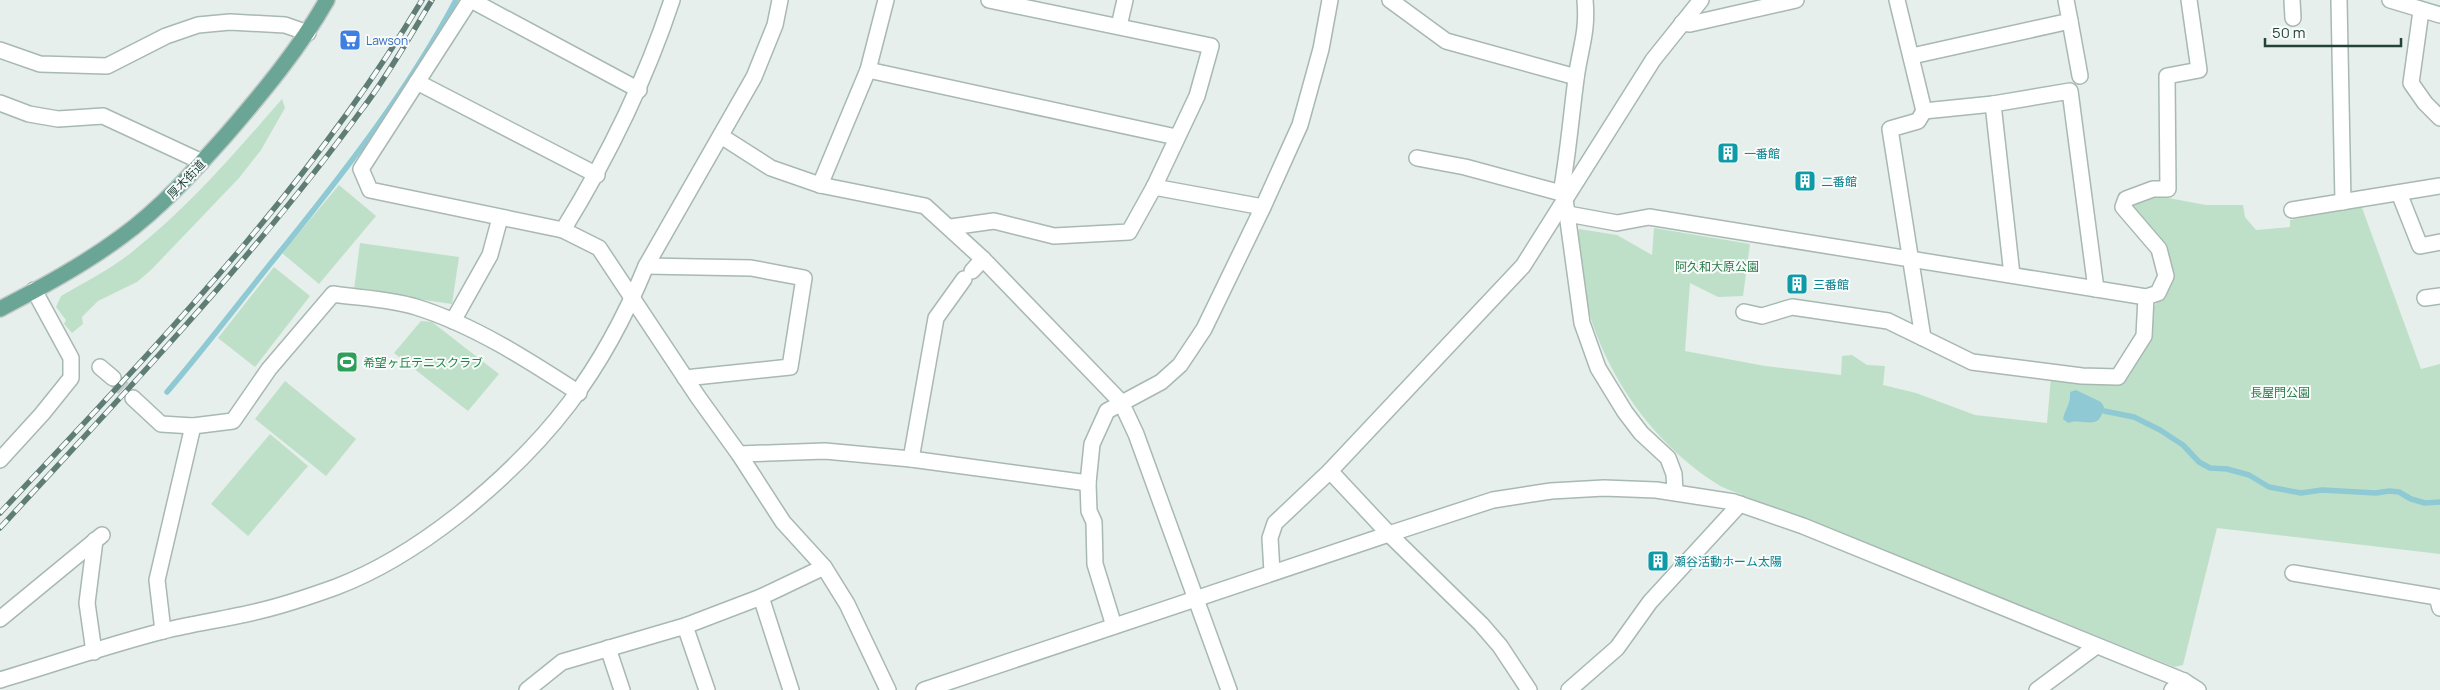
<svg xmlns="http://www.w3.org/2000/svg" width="2440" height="690" font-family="Manrope,'Noto Sans JP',sans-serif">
  <rect width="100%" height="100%" fill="#e6efeb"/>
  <!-- green -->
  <g fill="#bfe0c8">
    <path d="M282,99L285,108L261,150L239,178L151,270L137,282L98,301L82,317L83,324L72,333L64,324L66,320L56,307L61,296C85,282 111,269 132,252C189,207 235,153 282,99Z"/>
    <path d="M339,185L376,216L319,284L282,253Z"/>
    <path d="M2152,195L2206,205H2243L2245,217L2256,230L2290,227V220L2361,205L2421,369L2440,364V554L2217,528L2183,665L2174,667L1722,487C1662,451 1616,391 1593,325C1584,299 1581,269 1576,242L1579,229L1617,235L1652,255L1654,228L1750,244L1743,296L1718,297L1690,283L1685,351L1765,366L1841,375L1842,356L1852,355L1867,365L1885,366L1883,385L1916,393L1975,415L2047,423L2051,377L2121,384L2151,334L2152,309L2163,294L2171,275L2132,211L2134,202Z"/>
    <path d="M360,243L459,257L452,304L354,290Z"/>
    <path d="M274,267L310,296L255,367L218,338Z"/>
    <path d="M421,321L432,322L499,374L468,411L394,353Z"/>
    <path d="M285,381L356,439L326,476L255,419Z"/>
    <path d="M270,434L308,466L248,536L211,504Z"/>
  </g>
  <!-- water -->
  <path fill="#8ec9d4" d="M2076,390L2101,402L2104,407C2099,433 2084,417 2068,423L2063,419C2065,409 2071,404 2070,392Z"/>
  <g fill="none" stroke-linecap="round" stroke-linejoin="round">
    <!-- stream -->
    <g stroke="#8ec9d4" stroke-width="5.5">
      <path d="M167,392C209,343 247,292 288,242C349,166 410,87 456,0"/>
      <path d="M2104,411L2134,417L2160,430L2183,445L2199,462L2210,468L2227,469L2249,475L2269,487L2301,493L2322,490L2376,493L2389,491L2399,492L2411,499L2425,503L2440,502"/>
    </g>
    <!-- minor-tunnel -->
    <path stroke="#bfccc8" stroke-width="15" stroke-dasharray="15 8" stroke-linecap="butt" d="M113,378L133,398"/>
    <!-- minor casing -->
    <g stroke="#a8b8b2" stroke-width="18">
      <g id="minor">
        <path d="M470,0L361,169L370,190L563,230L599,248L698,397L739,454L783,522L824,567L847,604L888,690"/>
        <path d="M471,0L639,90"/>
        <path d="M1390,0L1446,41L1576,77"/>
        <path d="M1585,0C1588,33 1580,48 1576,79C1571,117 1568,155 1561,193L1565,199L1582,323L1598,368L1625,412L1641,433L1668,458L1674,474L1675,492"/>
        <path d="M1897,0L1924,111L1918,121L1890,129L1923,338L1972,362L2082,376L2118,377L2144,336L2146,297"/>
        <path d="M2292,0L2293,18"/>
        <path d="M2339,0L2343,202"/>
        <path d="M2390,0L2440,15"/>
        <path d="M2421,11L2411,83L2425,103L2440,118"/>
        <path d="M2070,21L2080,76"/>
        <path d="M1682,23L1690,24L1796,0"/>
        <path d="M1119,26L1125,0"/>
        <path d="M0,50L40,64L107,66L166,36L198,25L230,22L285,25L308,33"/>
        <path d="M1912,56L2070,21L2066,0"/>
        <path d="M868,70L1176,137"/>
        <path d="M417,82L597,175"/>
        <path d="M0,103L29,114L58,119L103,116L202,162"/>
        <path d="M1924,111L1993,104"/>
        <path d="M721,136L771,168L820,185L925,206L983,259L1121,402L1136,434L1229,690"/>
        <path d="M1417,158L1465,167L1561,193"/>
        <path d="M820,185L868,70L886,0"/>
        <path d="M1154,187L1263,207"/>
        <path d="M2399,193L2420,246L2440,242"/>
        <path d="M2292,210L2440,186"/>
        <path d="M1568,214L1617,223L1649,217L2146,297L2158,293L2166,276L2159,249L2123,207L2126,199L2153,189H2168L2167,76L2199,70L2189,0"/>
        <path d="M951,227L994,221L1054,236L1129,232L1154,187L1197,96L1211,46L989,0"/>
        <path d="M563,230C608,157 645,82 672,0"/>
        <path d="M646,266L751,268L804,278L790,367L685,378"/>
        <path d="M972,271L983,259"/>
        <path d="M2012,275L1993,104L2070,91L2096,289"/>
        <path d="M2425,298L2440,296"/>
        <path d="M1744,312L1762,316L1792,307L1888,321L1923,338"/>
        <path d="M453,321L490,255L500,218"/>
        <path d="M100,367L113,378"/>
        <path d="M133,398L161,424L193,426"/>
        <path d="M739,454L825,451L911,459L1088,483"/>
        <path d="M911,459L936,318L964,279"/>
        <path d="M0,460L42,414L71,378V358L34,290"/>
        <path d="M1330,471L1389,534"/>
        <path d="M1272,572L1270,538L1275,523L1330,471L1523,266L1653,60L1701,0"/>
        <path d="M2293,573L2437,597L2440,608"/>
        <path d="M761,597L791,690"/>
        <path d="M0,619L102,535"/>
        <path d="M685,626L707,690"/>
        <path d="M1114,626L1095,564L1094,522L1089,511L1088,483L1092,444L1107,411L1161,382L1180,365L1204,329L1263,207L1300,125L1321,49L1330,0"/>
        <path d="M163,631L157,580L193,426L233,421L269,369L333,294C360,298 390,299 416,307C474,325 528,360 579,393"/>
        <path d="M608,648L622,690"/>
        <path d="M94,652L87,603L95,540"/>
        <path d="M2184,681L2198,690"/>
        <path d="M527,690L562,662L685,626L761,597L824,567"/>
        <path d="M1569,690L1617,648L1650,602L1740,504"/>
        <path d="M2037,690L2095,647"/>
      </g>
    </g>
    <!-- tertiary casing -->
    <g stroke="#a8b8b2" stroke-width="18">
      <g id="tertiary">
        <path d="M1389,534L1493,500L1551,491L1604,488L1656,490L1734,502L1803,526L2184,681"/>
        <path d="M0,680C54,664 108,645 163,631C195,623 227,619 259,611C285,605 311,596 336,587C381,570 421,544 458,515C548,443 602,373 646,266L754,77L775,25L780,0"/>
        <path d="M924,690L1389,534L1481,624L1500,646L1529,690"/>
        <path d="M2172,690L2184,681"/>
      </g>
    </g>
    <!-- primary casing -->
    <g stroke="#c2cac8" stroke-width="18">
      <path id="primary" d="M0,309C42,287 83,265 121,237C161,208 194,171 227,134C264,91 299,49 327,0"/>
    </g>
    <!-- minor -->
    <use href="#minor" stroke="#fff" stroke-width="15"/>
    <!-- tertiary -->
    <use href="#tertiary" stroke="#fff" stroke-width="15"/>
    <!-- primary -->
    <use href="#primary" stroke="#6aa596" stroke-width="15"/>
    <!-- rail casing -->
    <g stroke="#5f7d75" stroke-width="5.5">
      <g id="rail">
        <path d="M0,513C151,351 308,191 422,0"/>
        <path d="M0,528C125,392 254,258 363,108C389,74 410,36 432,0"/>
      </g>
    </g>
    <!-- rail -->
    <use href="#rail" stroke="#f7fbf9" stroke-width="4" stroke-dasharray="11" stroke-linecap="butt"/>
  </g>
  <!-- icons -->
  <defs>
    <g id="supermarket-square" transform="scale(1.125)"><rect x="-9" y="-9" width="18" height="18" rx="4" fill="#3f7fe0" stroke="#f7fbf9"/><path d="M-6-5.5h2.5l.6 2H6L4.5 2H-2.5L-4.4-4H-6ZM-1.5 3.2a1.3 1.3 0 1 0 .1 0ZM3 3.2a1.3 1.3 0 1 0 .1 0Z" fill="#fff"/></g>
    <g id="building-square" transform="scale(1.125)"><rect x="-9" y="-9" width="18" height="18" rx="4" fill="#0f9aa8" stroke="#f7fbf9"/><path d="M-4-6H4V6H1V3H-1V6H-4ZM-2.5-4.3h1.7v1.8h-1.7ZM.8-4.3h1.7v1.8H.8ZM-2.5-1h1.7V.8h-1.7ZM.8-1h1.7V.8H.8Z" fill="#fff"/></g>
    <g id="stadium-square" transform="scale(1.125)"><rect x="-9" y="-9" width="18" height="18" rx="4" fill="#2e9e5b" stroke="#f7fbf9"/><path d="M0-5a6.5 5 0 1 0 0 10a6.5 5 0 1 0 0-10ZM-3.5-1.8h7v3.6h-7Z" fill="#fff"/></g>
  </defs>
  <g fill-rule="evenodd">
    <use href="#supermarket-square" x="350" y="40"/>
    <use href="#building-square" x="1728" y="153"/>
    <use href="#building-square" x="1805" y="181"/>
    <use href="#building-square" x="1797" y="284"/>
    <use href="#stadium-square" x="347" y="362"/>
    <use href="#building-square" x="1658" y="561"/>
  </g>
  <g text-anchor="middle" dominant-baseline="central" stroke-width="4" stroke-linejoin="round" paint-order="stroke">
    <!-- shop labels -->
    <g font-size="12" fill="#366cbe" stroke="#f7fbf9" text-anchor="start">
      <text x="366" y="40">Lawson</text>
    </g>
    <!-- culture labels -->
    <g font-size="12" fill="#0d838f" stroke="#f7fbf9" text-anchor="start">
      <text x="1744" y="153">一番館</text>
      <text x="1821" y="181">二番館</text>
      <text x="1813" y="284">三番館</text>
      <text x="1674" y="561">瀬谷活動ホーム太陽</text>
    </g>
    <!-- street labels -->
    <g font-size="12" fill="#24423a" stroke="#f7fbf9">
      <text transform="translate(186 179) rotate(-46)">厚木街道</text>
    </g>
    <!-- park labels -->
    <g font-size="12" fill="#2d7a4b" stroke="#f7fbf9">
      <text x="1717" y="266">阿久和大原公園</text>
      <text x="2280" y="392">長屋門公園</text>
    </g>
    <!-- leisure labels -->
    <g font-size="12" fill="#27864d" stroke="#f7fbf9" text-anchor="start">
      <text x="363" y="362">希望ヶ丘テニスクラブ</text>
    </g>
  </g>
  <!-- scale -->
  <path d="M2265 38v8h136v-8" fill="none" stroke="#24423a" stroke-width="2.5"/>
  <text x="2272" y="38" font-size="15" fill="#24423a" stroke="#f7fbf9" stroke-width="4" paint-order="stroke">50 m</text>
</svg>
